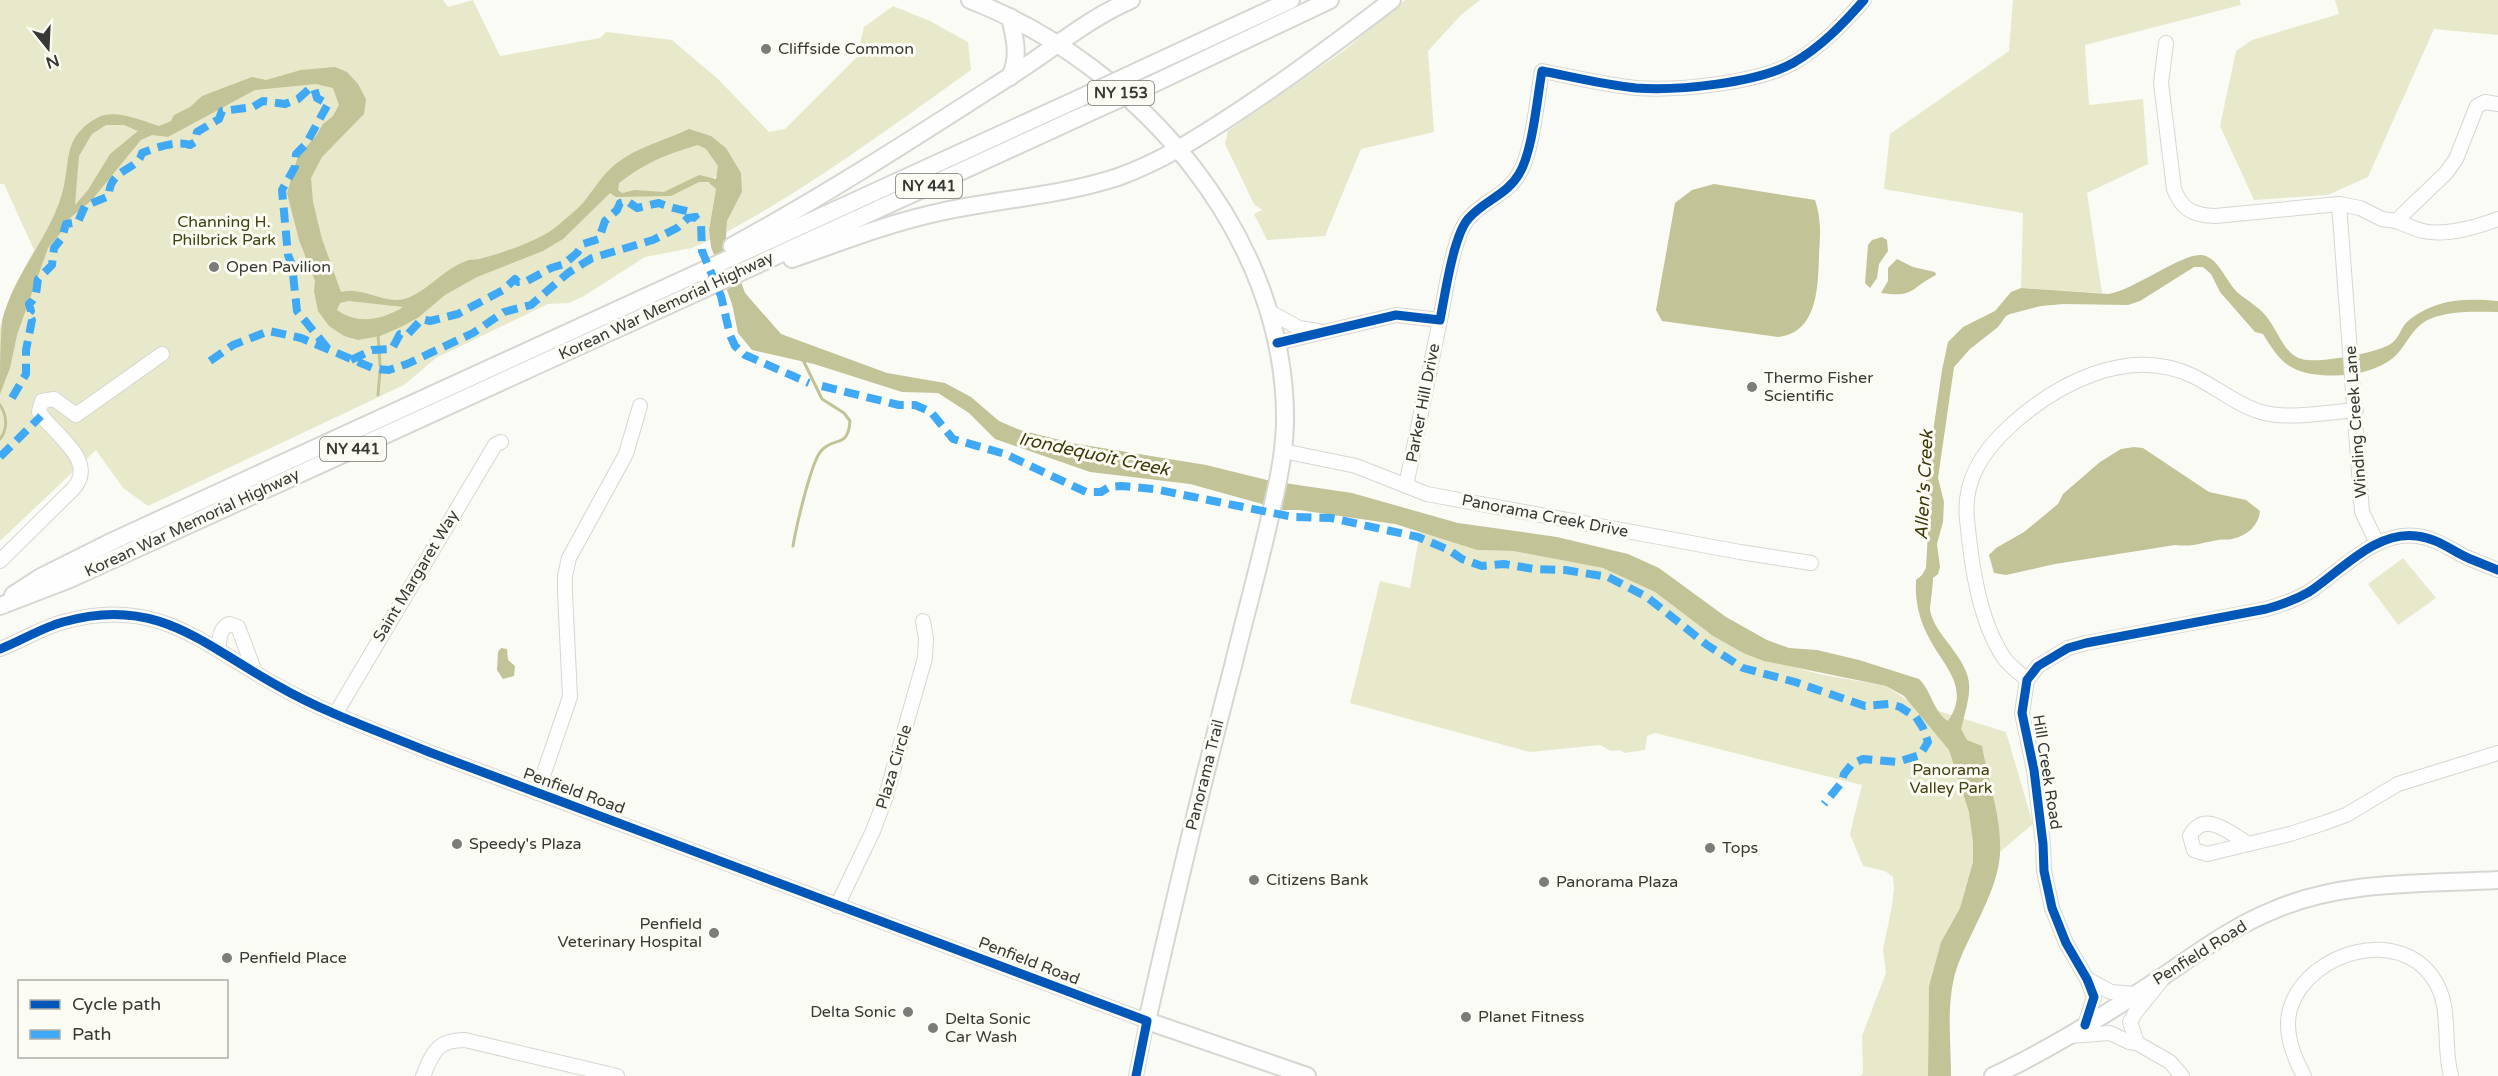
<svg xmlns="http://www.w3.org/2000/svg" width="2498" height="1076" font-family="'Varela Round',sans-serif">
  <rect width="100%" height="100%" fill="#fbfbf6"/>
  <!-- green -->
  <g fill="#e8e9cb" fill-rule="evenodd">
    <path d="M0,0H443L448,7L473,0L500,56L600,38L606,32L672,40L718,79L769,132L785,129L857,57L864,27L893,6L930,21L968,42L971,70C891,127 813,185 727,232V221L742,192L736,165L706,182L713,185L716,189L709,230L710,240L692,248L645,257L584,296L569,303L548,304L436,358L404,385L148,506L123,488L96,450L0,541V328L13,289L34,250L4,184H0ZM637,190L668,196H625Z"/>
    <path d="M1405,0H1480L1461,15L1428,51L1434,132L1361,149L1325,236L1267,240L1254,214L1262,210L1254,204L1225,144L1228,131L1345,50Z"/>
    <path d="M2013,0H2240L2241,5L2085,45L2089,105L2143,99L2148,164L2087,193L2102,293L2021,288L2023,213L1884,189L1890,134L2009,51Z"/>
    <path d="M2335,0H2498V35L2434,29L2368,177L2328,195L2254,200L2220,126L2236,51L2252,40L2339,14Z"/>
    <path d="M1420,532L1477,550L1513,551L1603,568L1655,592L1713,636L1743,653L1819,674L1886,686L1910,702L2006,732L2033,824L1995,856L1973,850V862L1960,908L1941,942L1929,986L1928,1076H1859L1863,1074L1862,1036L1886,973L1883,949L1892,906L1894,888L1893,877L1885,871L1863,866L1850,834L1862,785L1655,733L1647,736L1645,750L1624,753L1620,750L1611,751L1600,745L1530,752L1350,703L1380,581L1410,588Z"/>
    <path d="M2403,558L2436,598L2398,625L2368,584Z"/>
  </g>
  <!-- water -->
  <g fill="#c2c396" fill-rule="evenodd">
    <path d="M335,67L347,72L358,84L366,99L364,114L322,157L311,178L313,202L322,239L341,292C365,285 388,309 412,296C431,287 446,268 466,261C470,259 475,260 479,259C502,253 532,243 552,230C562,222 574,212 583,203C592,192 599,180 609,170C631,148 662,142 689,129L711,136L726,148L741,173L742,192L727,221L726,239L745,293L781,334L887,373L945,383L971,397L999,421L1020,430L1072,443L1206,465L1271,481L1352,493L1458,523L1557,537L1628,554L1659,568L1726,617L1767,640L1789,648L1817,650L1859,660L1919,679C1931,690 1934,713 1948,721C1972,686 1941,664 1927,634C1918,616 1915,599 1916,580L1922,575L1926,568L1930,499L1925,487L1942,370L1948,342L1963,327L1995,311L2011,292L2021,288L2109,294C2135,289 2183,253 2201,255C2218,256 2226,282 2238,293C2249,302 2261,308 2269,320C2280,335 2286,359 2308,360C2324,362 2379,353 2392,343C2399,338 2401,327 2408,321C2435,299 2464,298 2498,301V312C2475,312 2452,310 2430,319C2411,327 2408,345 2393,358C2370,377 2324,380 2297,370C2281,364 2271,347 2263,334L2255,332L2220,292L2211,274L2203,267H2194L2140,301L2128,305L2064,304L2041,306L2010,314L2006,316L1998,327L1970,349L1954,367L1938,478L1944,502L1943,522L1937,544L1940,567L1938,574L1933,578C1933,587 1930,604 1930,610C1932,621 1939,631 1945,639C1975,678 1973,683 1961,729L1967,740L1982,746C1988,781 2002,818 2000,854C1998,889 1972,929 1959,962C1945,997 1951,1039 1951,1076H1928L1929,986L1941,942L1960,908L1973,862V842L1969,812L1949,750L1904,696L1886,686L1764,661L1743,653L1713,636L1655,592L1603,568L1513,551L1477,550L1395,524L1299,510H1284L1190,484L1090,472L995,439L969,413L938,393L902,392L814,364L752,350L738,333L732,304L711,247L709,230L716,189L708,182H699L671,196L616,197L610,193L563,239L543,251L477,277L445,295L419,317L403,326L380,336L358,340L344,336L329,326L318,311L314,291L315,281L299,240L287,193L298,156L316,136L323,124L333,116L339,105L333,88L316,84L255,90L168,137L152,135L141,140L91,201L64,223L63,230L48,248L17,335L10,368L0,394C0,371 0,343 2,321C13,276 47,241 61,197C72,164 60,138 97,118C114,108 142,121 159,126L171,121L174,115L190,107L202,96L252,77L266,80L301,70ZM106,125H124L138,131L110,154L88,190L75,205L79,156L92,134ZM698,145L706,149L718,166L716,179L699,175L664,192L635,190L622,193L618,190L619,183C647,162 664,155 698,145ZM349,301L403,307C382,320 358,325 337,310L340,303Z"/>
    <path d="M1714,184L1815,200C1822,222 1820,234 1819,255C1818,286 1818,333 1778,337L1662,321L1656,310L1675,203L1692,190Z"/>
    <path d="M1882,237L1887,240L1888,251L1879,264L1877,278L1870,288L1865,283L1868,245L1872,240Z"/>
    <path d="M1897,259L1913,267L1935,272L1936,275C1910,288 1915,298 1881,293L1888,281V268Z"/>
    <path d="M2134,447L2143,448L2209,492L2246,500L2260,511C2259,525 2247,536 2232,539C2227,540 2222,539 2218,540C2199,543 2195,547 2175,545L2055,564L2006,575L1994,573L1989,555L1996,548L2024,532L2058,504L2063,494L2100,462L2121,449Z"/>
    <path d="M501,648L507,649L508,660L515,666L514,676L503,679L497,670L498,652Z"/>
  </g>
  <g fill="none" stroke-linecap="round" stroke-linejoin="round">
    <!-- stream -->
    <g stroke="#c2c396" stroke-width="3">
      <path d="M378,334L380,365"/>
      <path d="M378,395L380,371"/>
      <path d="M0,405C7,415 8,429 0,439"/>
      <path d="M793,546C796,528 811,462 821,451C834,436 848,449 850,421L844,413L822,399L803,360"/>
    </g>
    <!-- minor casing -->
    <g stroke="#d6d6d3" stroke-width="16">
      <g id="minor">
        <path d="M2166,43L2161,83L2174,189C2182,210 2193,215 2215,216L2339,204L2360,208L2382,219L2396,221"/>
        <path d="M2498,104L2485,102L2477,106L2456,159L2446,173L2396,221C2405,224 2414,229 2423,231C2445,236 2477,227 2498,219"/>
        <path d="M2339,204L2362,512L2377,543"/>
        <path d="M1268,311L1299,328L1318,331"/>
        <path d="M1277,343L1396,315L1440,320C1445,295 1453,237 1468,219C1483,201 1507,195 1519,174C1533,151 1537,98 1542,71C1573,77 1605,85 1636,88C1678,91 1757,83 1793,63C1821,47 1843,24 1864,0"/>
        <path d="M1283,451L1356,466L1427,494L1740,552L1811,563"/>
        <path d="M1406,486L1440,320"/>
        <path d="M0,561L73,489C99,461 53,434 39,412L42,401L54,399L76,415L162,354"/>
        <path d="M0,649C21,641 41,628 63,622C157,595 202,644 278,686C325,713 378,731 429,752L1147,1021L1136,1076"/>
        <path d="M218,649C220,639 219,629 229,624L238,627L255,672"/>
        <path d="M2027,680C2020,673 2010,666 2004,658C1979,621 1971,563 1967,519C1963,482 1981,453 2008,428C2055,384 2128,345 2193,376C2216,387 2237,405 2261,412C2287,420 2328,412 2356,410"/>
        <path d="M336,713L495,445L501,442"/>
        <path d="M537,793L570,697L565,592V576L569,558L626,454L640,406"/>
        <path d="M2249,844C2229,833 2205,809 2190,836L2194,850L2207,854L2290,834L2324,823L2346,815L2398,784L2498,753"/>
        <path d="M837,906L873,831L885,799L925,658L926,639L923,621"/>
        <path d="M2087,979L2111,992L2135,994"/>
        <path d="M2085,1025L2094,997L2087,979L2066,943L2052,908L2044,871L2043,844L2034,770L2022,713L2027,680L2038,666L2068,648L2086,643L2266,609C2281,605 2295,600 2309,592C2341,571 2376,530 2417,536C2436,538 2451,550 2468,558C2478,562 2488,566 2498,570"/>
        <path d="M2069,1036L2110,1033L2129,1042L2137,1043L2170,1062L2182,1076"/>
        <path d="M2137,1043L2130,1022L2135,1013L2161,981"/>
        <path d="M423,1076C433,1052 437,1040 465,1040L617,1076"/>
        <path d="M2304,1076C2293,1056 2283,1029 2291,1006C2310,952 2398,926 2433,978C2453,1006 2442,1044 2451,1076"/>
      </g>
    </g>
    <!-- major casing -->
    <g stroke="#d6d6d3" stroke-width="20">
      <g id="major">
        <path d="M970,0C1139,65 1288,237 1285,424C1284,456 1277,487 1270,517C1259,567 1245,616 1233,666C1202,784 1174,902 1147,1021L1307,1076"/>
        <path d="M1010,17C1015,39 1020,56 1010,77"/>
        <path d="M1140,70L1291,0"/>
        <path d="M1155,83L1330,0"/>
        <path d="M732,246C828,194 920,134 1012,75C1052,50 1087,19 1131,0"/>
        <path d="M792,259C841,242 889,223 940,212C999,199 1060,196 1118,177C1160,162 1196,139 1233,115C1288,79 1340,40 1392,0"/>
        <path d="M13,595L41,577L115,540L1080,98"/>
        <path d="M0,606L70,579L1095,110"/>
        <path d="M1993,1076C2053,1048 2110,1012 2165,975C2200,951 2234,926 2274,910C2343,880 2424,884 2498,880"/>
      </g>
    </g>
    <!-- minor -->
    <use href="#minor" stroke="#fefefe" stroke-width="14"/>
    <!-- major -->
    <use href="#major" stroke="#fefefe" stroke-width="16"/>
    <!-- major-bridge casing -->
    <g stroke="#d6d6d3" stroke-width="20" stroke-linecap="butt">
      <g id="major-bridge">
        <path d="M1080,98L1140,70"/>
        <path d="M1095,110L1155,83"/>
      </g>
    </g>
    <!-- major-bridge -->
    <use href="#major-bridge" stroke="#fefefe" stroke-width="16"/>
    <!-- quiet -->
    <g stroke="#3fa9f5" stroke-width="8" stroke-dasharray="15 8" stroke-linecap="butt">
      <path d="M351,360L372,350L392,349L400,334H408L422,319L430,321L458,314L503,290L515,279L518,282L527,281L551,268L564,264L577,253L583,244L599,239L605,221L617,210L620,203L627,201L637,208L659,203C669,208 684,210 694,213L695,217"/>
      <path d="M210,361L233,345L269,331L301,338L375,369L389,370L407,364L473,333L504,312L531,305L568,273L592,258L653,240L677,228L688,218L695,217L701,223L702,251L721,296L730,335L735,346L745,355L809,383"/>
      <path d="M822,386L899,405H915L931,412L953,439L1005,454L1086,492H1101L1109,487L1121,486L1154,489L1293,517L1331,518L1418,537L1449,550L1462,559L1482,566L1504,564L1534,569L1565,570L1608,577L1647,597L1707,645L1743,668L1795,682L1865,706L1889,704L1900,707L1916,717L1923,728L1928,742L1920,755L1897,762L1863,759L1852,764L1844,774L1842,782L1824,804"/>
      <path d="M12,398L26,374V350L32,320L28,314L31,311L29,304C38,297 36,289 38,279L52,265L54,248L62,238L66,224L78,222L85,206L109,196C109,168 138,171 142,153C154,148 178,140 190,145L195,142L197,132L219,119L222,111L253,107L263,101L285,104L298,99L309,89L314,88L317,98L328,104L306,144L296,154L295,167L282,190L288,255L292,265L297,311L329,350"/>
      <path d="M0,457L41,416"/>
    </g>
    <!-- cycleway casing -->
    <g stroke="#fcfcf5" stroke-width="13">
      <g id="cycleway">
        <path d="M1277,343L1396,315L1440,320C1445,295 1453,237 1468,219C1483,201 1507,195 1519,174C1533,151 1537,98 1542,71C1573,77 1605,85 1636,88C1678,91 1757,83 1793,63C1821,47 1843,24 1864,0"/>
        <path d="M0,649C21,641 41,628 63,622C157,595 202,644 278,686C325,713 378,731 429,752L1147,1021L1136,1076"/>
        <path d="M2085,1025L2094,997L2087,979L2066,943L2052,908L2044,871L2043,844L2034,770L2022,713L2027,680L2038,666L2068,648L2086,643L2266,609C2281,605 2295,600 2309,592C2341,571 2376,530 2417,536C2436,538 2451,550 2468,558C2478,562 2488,566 2498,570"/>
      </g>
    </g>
    <!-- cycleway -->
    <use href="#cycleway" stroke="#0057b8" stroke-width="9"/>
  </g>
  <!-- markers -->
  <g fill="#7c7c79" stroke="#fcfcf5" stroke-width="2">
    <circle cx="766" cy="49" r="6"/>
    <circle cx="214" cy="267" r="6"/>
    <circle cx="1752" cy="387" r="6"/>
    <circle cx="457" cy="844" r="6"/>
    <circle cx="1710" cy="848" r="6"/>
    <circle cx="1254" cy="880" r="6"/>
    <circle cx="1544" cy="882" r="6"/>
    <circle cx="714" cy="933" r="6"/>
    <circle cx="227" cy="958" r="6"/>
    <circle cx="908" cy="1012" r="6"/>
    <circle cx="1466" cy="1017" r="6"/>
    <circle cx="933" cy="1028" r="6"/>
  </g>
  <g text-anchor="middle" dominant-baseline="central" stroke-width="6" stroke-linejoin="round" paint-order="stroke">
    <!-- shield labels -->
    <g fill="#fcfcf5" stroke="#73736f" stroke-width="1.5">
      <rect x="1088" y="81" width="66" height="24" rx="4.5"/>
      <rect x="896" y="174" width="66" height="24" rx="4.5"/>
      <rect x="320" y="437" width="66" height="24" rx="4.5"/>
    </g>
    <g font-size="15" font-weight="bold" fill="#383835">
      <text x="1121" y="93">NY 153</text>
      <text x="929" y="186">NY 441</text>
      <text x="353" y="449">NY 441</text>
    </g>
    <!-- poi labels -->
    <g font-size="16" fill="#383835" stroke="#fcfcf5" text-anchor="start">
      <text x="778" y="49">Cliffside Common</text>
      <text x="226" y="267">Open Pavilion</text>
      <text x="1764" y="378">Thermo Fisher<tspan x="1764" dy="18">Scientific</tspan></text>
      <text x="469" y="844">Speedy's Plaza</text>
      <text x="1722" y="848">Tops</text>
      <text x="1266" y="880">Citizens Bank</text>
      <text x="1556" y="882">Panorama Plaza</text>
      <text x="702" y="924" text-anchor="end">Penfield<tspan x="702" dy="18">Veterinary Hospital</tspan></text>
      <text x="239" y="958">Penfield Place</text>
      <text x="896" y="1012" text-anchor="end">Delta Sonic</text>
      <text x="1478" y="1017">Planet Fitness</text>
      <text x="945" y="1019">Delta Sonic<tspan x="945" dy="18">Car Wash</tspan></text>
    </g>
    <!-- park labels -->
    <g font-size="16" fill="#414111" stroke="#fcfcf5">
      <text x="224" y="222">Channing H.<tspan x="224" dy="18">Philbrick Park</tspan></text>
      <text x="1951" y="770">Panorama<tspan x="1951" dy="18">Valley Park</tspan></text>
    </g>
    <!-- street labels -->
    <g font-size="16" fill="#383835" stroke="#fcfcf5">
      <text transform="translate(666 306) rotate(-25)">Korean War Memorial Highway</text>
      <text transform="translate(1423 403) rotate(-79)">Parker Hill Drive</text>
      <text transform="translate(2356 422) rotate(-94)">Winding Creek Lane</text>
      <text transform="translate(1545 516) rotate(11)">Panorama Creek Drive</text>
      <text transform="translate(192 523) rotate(-25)">Korean War Memorial Highway</text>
      <text transform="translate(416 576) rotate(-59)">Saint Margaret Way</text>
      <text transform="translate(894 767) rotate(-73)">Plaza Circle</text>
      <text transform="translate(2047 772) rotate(81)">Hill Creek Road</text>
      <text transform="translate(1205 775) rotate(-76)">Panorama Trail</text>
      <text transform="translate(574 791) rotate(20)">Penfield Road</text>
      <text transform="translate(2200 953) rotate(-32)">Penfield Road</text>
      <text transform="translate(1029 961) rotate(21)">Penfield Road</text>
    </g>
    <!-- water labels -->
    <g font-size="18" font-style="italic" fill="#3a3907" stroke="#fcfcf5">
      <text transform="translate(1094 454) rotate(12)">Irondequoit Creek</text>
      <text transform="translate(1924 485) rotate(-87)">Allen's Creek</text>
    </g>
  </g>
  <!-- legend -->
  <rect x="18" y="980" width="210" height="78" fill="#fcfcf5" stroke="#aeaea8" stroke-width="1.5"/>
  <rect x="30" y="1000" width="30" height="9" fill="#0057b8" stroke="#aeaea8" stroke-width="1.5"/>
  <text x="72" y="1010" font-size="18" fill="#383835">Cycle path</text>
  <rect x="30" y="1030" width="30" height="9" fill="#3fa9f5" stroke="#aeaea8" stroke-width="1.5"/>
  <text x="72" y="1040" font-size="18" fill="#383835">Path</text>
  <!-- north arrow -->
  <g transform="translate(48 48) rotate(162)" stroke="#fcfcf5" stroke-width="4.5" paint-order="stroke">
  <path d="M0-4.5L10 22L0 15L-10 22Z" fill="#383835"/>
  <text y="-9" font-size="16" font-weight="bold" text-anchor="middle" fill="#383835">N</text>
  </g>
</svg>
